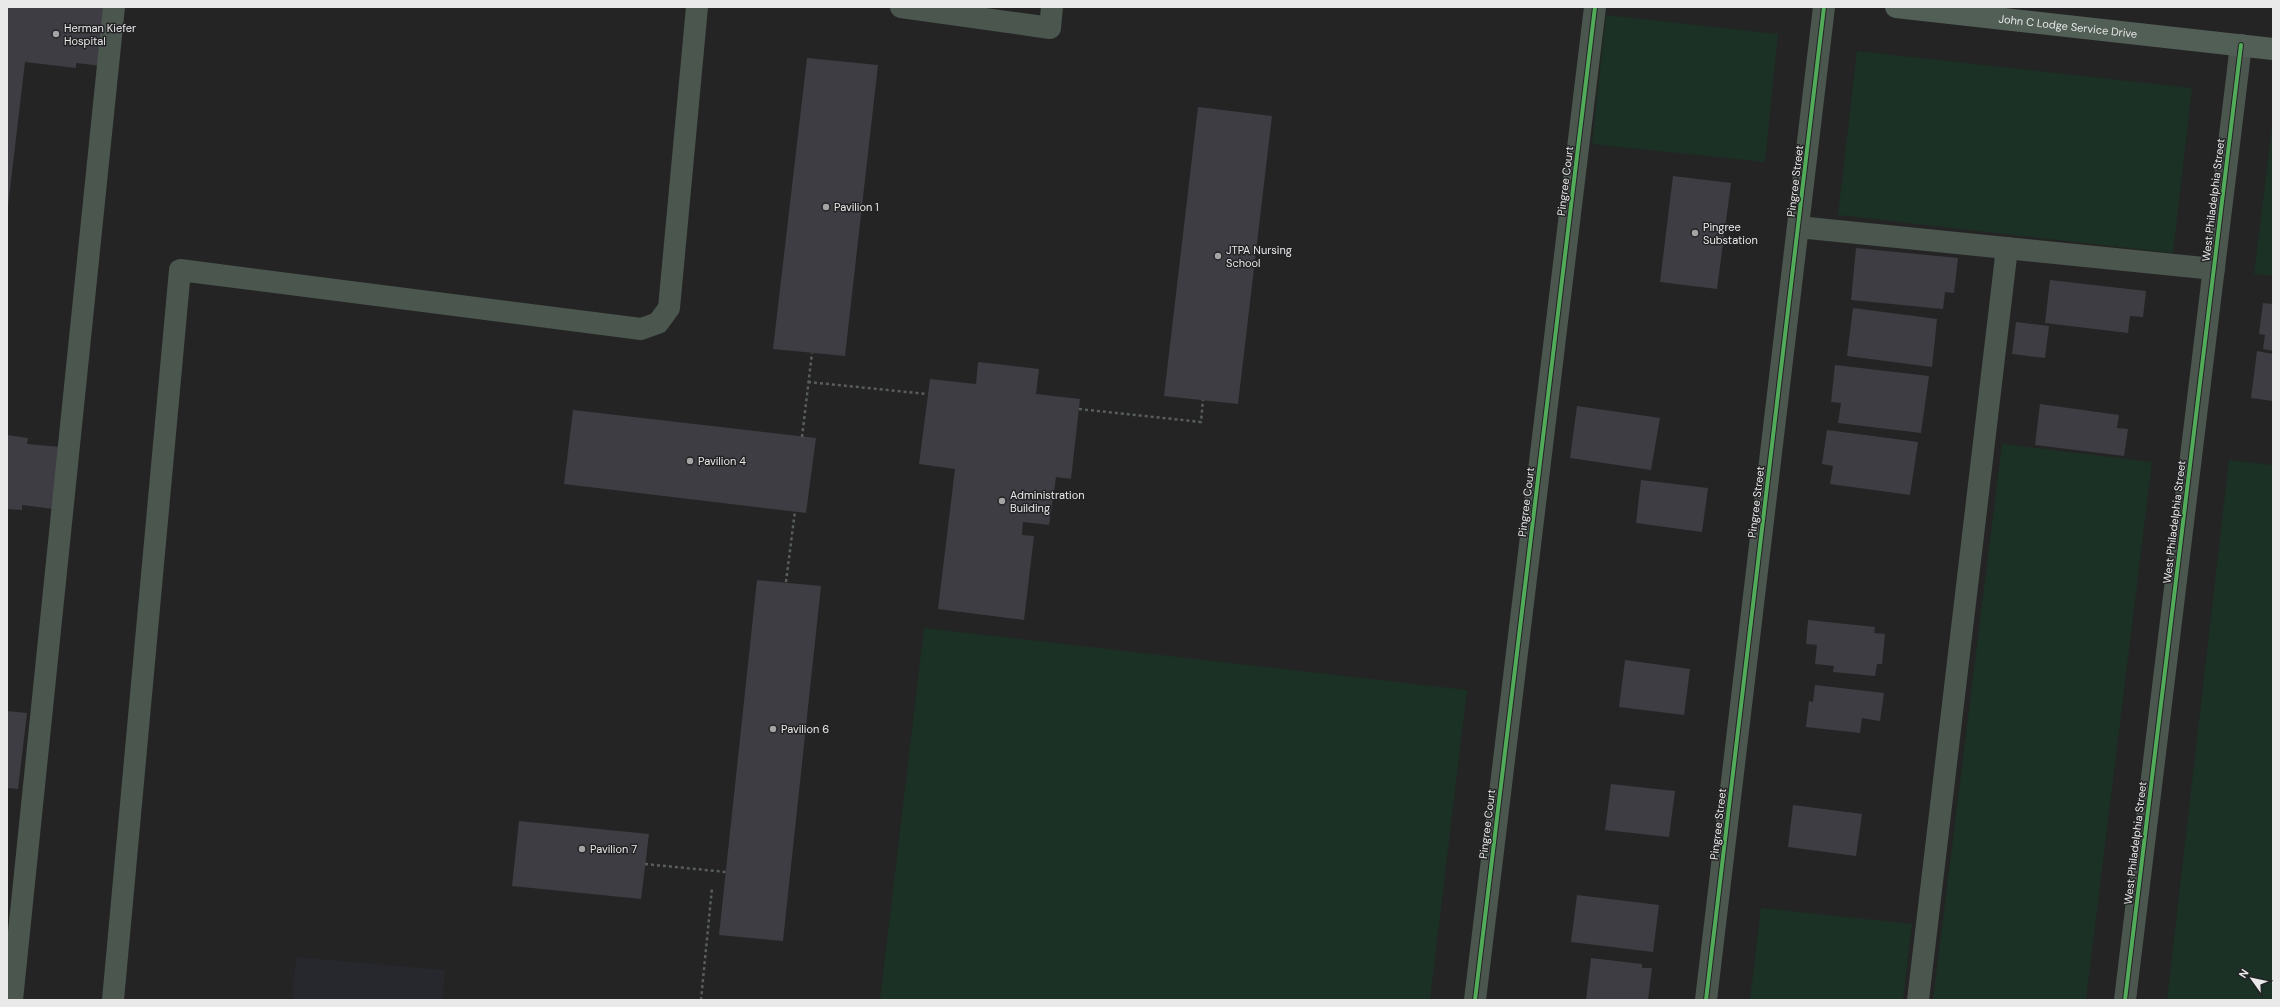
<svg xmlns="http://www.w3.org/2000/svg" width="2280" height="1007" font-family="'DM Sans',sans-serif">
  <rect width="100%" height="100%" fill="#242424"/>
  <!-- built -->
  <path fill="#27272e" d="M296,957L445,970L442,1000H292Z"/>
  <!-- green -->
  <g fill="#1b3125">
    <path d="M1606,15L1778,34L1765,162L1592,144Z"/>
    <path d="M1857,51L2192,88L2173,253L1838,215Z"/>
    <path d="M2273,119V276L2254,274Z"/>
    <path d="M2002,444L2152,462L2086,1000H1933Z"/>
    <path d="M2229,460L2273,465V1000H2167Z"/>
    <path d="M924,628L1467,690L1430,1000H880Z"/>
    <path d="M1761,908L1912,924L1903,1000H1750Z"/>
  </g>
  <!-- building -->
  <g fill="#3e3d43">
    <path d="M7,7H109L102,66L76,63V68L25,62L8,206Z"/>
    <path d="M807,58L878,65L845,356L773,349Z"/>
    <path d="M1198,107L1272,116L1238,404L1164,396Z"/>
    <path d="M1673,176L1731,183L1717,289L1660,282Z"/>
    <path d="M1856,248L1958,258L1954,293L1945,292L1943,309L1851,300Z"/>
    <path d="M2050,280L2146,291L2143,317L2130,316L2128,333L2045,323Z"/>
    <path d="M2263,303L2273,304V351L2263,349L2265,335L2259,334Z"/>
    <path d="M1853,308L1937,319L1932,367L1847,356Z"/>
    <path d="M2016,322L2049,326L2045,358L2012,354Z"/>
    <path d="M2257,351L2273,354V401L2251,398Z"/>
    <path d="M978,362L1039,369L1036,394L1080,399L1071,479L1056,477L1049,525L1023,522L1022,535L1034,536L1024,620L938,609L955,469L919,464L930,379L976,384Z"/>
    <path d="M1835,365L1929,376L1921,433L1838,423L1841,403L1831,402Z"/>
    <path d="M2040,404L2119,415L2117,428L2128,429L2124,456L2035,445Z"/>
    <path d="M1577,406L1660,418L1651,470L1570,458Z"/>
    <path d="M573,410L816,438L806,513L564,484Z"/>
    <path d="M1827,430L1918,442L1910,495L1830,484L1833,466L1822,464Z"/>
    <path d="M7,435L28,438L27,444L61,447L54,509L22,505V510L7,509Z"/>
    <path d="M1641,480L1708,488L1702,532L1636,523Z"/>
    <path d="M757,580L821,586L783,941L719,935Z"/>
    <path d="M1808,620L1875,627L1874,633L1885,634L1882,664H1877L1875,676L1833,672L1834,666L1815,664L1817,645L1806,644Z"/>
    <path d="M1625,660L1690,669L1684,715L1619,707Z"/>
    <path d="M1815,685L1884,693L1880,721L1862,718L1860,733L1806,727L1809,701L1813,702Z"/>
    <path d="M7,711L27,713L18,789L7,788Z"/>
    <path d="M1611,784L1675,791L1669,837L1605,830Z"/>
    <path d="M1793,805L1862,814L1856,856L1788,847Z"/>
    <path d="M519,821L649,834L641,899L512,886Z"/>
    <path d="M1577,895L1659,905L1653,952L1571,942Z"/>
    <path d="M1591,958L1642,964V968H1652L1648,1000H1586Z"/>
  </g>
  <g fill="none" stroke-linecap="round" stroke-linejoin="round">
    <!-- path -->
    <g stroke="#585e5a" stroke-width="2.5" stroke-dasharray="3 3" stroke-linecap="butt">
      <path d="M808,382L927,394"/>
      <path d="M1079,409L1201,422L1203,400"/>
      <path d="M802,437L812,353"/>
      <path d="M786,582L795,511"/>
      <path d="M645,864L726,872"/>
      <path d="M701,1000L712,888"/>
    </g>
    <!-- minor -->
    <g stroke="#4b564f" stroke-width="22">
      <path d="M901,7L1050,28L1052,7"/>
      <path d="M1798,227L2214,269"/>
      <path d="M12,1000L114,7"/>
      <path d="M113,1000L180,270L641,329L658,323L669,308L697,7"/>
      <path d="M1475,1000L1595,7"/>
      <path d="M1706,1000L1824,7"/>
      <path d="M1918,1000L2007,248"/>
      <path d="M2125,1000L2241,45"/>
    </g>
    <!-- major -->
    <path stroke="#525f57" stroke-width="22" id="s1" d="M1896,7L2273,49"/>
    <!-- cycleway casing -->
    <g stroke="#232325" stroke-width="6">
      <g id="cycleway">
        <path d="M1475,1000L1595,7"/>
        <path d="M1706,1000L1824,7"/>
        <path d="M2125,1000L2241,45"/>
      </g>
    </g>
    <!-- cycleway -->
    <use href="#cycleway" stroke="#51ab58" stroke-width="4"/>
  </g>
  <!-- markers -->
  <g fill="#a4a4a5" stroke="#232325" stroke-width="1.5">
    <circle cx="56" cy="34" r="4"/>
    <circle cx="826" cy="207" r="4"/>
    <circle cx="1695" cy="233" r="4"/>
    <circle cx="1218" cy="256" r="4"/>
    <circle cx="690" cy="461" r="4"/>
    <circle cx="1002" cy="501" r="4"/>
    <circle cx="773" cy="729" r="4"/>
    <circle cx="582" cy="849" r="4"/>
  </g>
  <g text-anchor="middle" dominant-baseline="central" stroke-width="3" stroke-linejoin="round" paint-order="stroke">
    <!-- street labels -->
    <g font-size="11" fill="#e9e9ea" stroke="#232325">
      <text stroke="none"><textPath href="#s1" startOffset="173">John C Lodge Service Drive</textPath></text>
      <text transform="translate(1565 181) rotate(-83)">Pingree Court</text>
      <text transform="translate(1795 181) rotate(-83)">Pingree Street</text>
      <text transform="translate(2213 200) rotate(-83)">West Philadelphia Street</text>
      <text transform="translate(1526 502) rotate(-83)">Pingree Court</text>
      <text transform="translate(1756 502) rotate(-83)">Pingree Street</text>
      <text transform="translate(2174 522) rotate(-83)">West Philadelphia Street</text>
      <text transform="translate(1487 824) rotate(-83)">Pingree Court</text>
      <text transform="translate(1718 824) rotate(-83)">Pingree Street</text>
      <text transform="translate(2135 843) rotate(-83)">West Philadelphia Street</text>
    </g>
    <!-- poi labels -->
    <g font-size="11" fill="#e9e9ea" stroke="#232325" text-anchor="start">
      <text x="64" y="28">Herman Kiefer<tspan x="64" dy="13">Hospital</tspan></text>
      <text x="834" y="207">Pavilion 1</text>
      <text x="1703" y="227">Pingree<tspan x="1703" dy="13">Substation</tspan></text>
      <text x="1226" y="250">JTPA Nursing<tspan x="1226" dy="13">School</tspan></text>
      <text x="698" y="461">Pavilion 4</text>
      <text x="1010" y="495">Administration<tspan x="1010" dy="13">Building</tspan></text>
      <text x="781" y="729">Pavilion 6</text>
      <text x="590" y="849">Pavilion 7</text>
    </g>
  </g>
  <!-- border -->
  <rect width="2280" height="1007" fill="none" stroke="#e9e9ea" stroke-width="16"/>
  <!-- north arrow -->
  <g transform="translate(2252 979) rotate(303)" stroke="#232325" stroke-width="3" paint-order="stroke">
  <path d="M0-3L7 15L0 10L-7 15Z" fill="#e9e9ea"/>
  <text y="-6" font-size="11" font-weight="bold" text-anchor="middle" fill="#e9e9ea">N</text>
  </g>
</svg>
